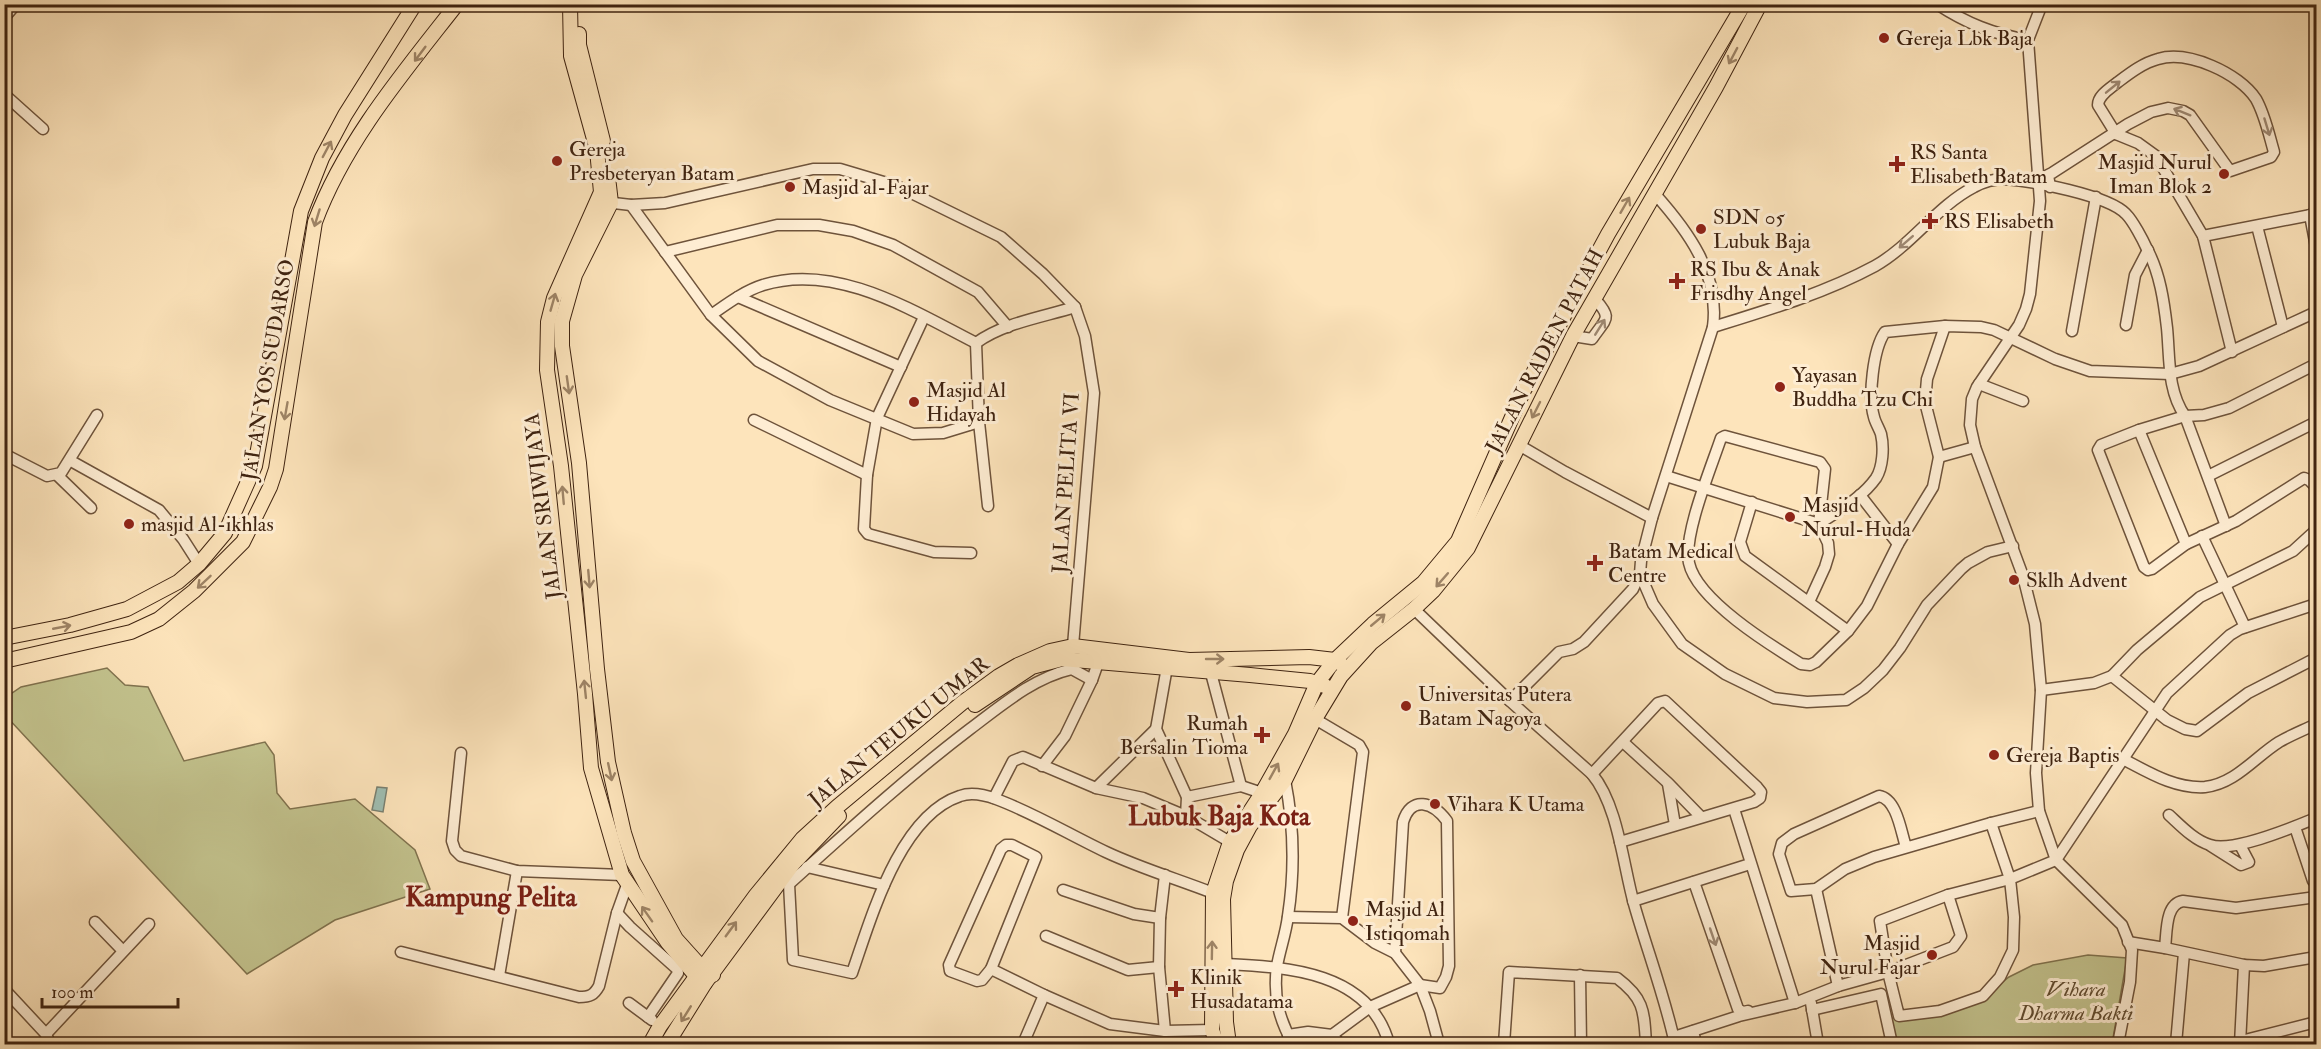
<svg xmlns="http://www.w3.org/2000/svg" width="2321" height="1049" font-family="'IM FELL Double Pica',serif">
  <rect width="100%" height="100%" fill="#fde4bb"/>
  <filter id="stains"><feTurbulence type="fractalNoise" baseFrequency=".00333" numOctaves="4"/><feColorMatrix values="0 0 0 0 .2 0 0 0 0 .09 0 0 0 0 .02 0 0 0 .5 -.17"/></filter>
  <radialGradient id="worn" r=".72"><stop offset=".6" stop-color="#630" stop-opacity="0"/><stop offset="1" stop-color="#630" stop-opacity=".3"/></radialGradient>
  <!-- green -->
  <g fill="#c3c38e" stroke="#81734f" stroke-width="1.5">
    <path d="M107,668L125,685L148,687L184,761L265,742L274,755L277,793L290,809L355,799L415,850L430,889L335,920L247,974L5,715V698L21,687Z"/>
    <path d="M2088,955L2127,958L2112,1044H1890L1887,1029L1895,1014L1983,997L2009,977L2033,965Z"/>
  </g>
  <!-- water -->
  <path fill="#9fbeb2" stroke="#798071" stroke-width="1.5" d="M377,787L387,788L383,812L372,810Z"/>
  <g fill="none" stroke-linecap="round" stroke-linejoin="round">
    <!-- minor casing -->
    <g stroke="#6e533b" stroke-width="13">
      <g id="minor">
        <path d="M403,4L409,11"/>
        <path d="M1937,4C1966,23 1993,34 2028,40"/>
        <path d="M2042,4L2028,40L2040,201L2030,294L2026,309L2019,325L1977,387L1972,399L1970,425L1975,447L2023,576L2035,624L2041,690L2036,773L2039,811L2056,860L2122,925L2132,950L2130,982L2118,1044"/>
        <path d="M4,18L16,4"/>
        <path d="M4,94L43,129"/>
        <path d="M2116,134L2138,143L2156,156L2203,236L2232,352"/>
        <path d="M2050,187L2048,175L2052,173L2128,124L2151,112L2168,108L2183,111L2190,115L2230,171L2271,157L2274,152C2269,135 2265,115 2256,99C2239,73 2188,50 2158,59C2143,63 2130,73 2118,82C2111,88 2098,95 2098,105L2116,134"/>
        <path d="M1655,194C1688,231 1720,274 1713,327L1652,518L1641,561L1640,574L1653,604L1682,644L1725,674L1774,698L1807,702L1846,700L1864,688L1883,670L1900,648L1927,605L1961,569L1968,563L1988,552L2013,546"/>
        <path d="M605,202L631,205L665,203L813,169H840L897,186L1001,237L1043,274L1075,307L1085,336L1094,393L1073,646"/>
        <path d="M631,205L711,315L758,361L830,400L913,434L943,433L979,422"/>
        <path d="M2310,215L2316,247"/>
        <path d="M2257,226L2283,327"/>
        <path d="M2203,236L2316,214"/>
        <path d="M665,252L777,225H819L853,231L893,245L978,292L1008,327"/>
        <path d="M738,297L901,367"/>
        <path d="M711,315C727,304 744,291 763,285C836,262 913,311 976,343"/>
        <path d="M924,317L877,418L867,475L864,529L868,534L934,552L971,553"/>
        <path d="M2126,325L2135,275L2148,250"/>
        <path d="M1713,327C1768,310 1825,293 1875,266C1912,245 1937,206 1974,187C1983,182 1995,179 2005,179C2032,181 2108,195 2126,214C2133,221 2143,240 2147,249C2160,273 2164,302 2167,328C2170,358 2167,390 2185,416L2226,526"/>
        <path d="M2072,331L2096,197"/>
        <path d="M1573,336L1592,339C1606,318 1613,319 1595,299"/>
        <path d="M976,343L979,422L988,506"/>
        <path d="M976,343C1003,323 1043,317 1075,307"/>
        <path d="M2316,364L2229,408L2204,415L2185,416L2139,430L2101,445L2098,450L2144,567L2148,570L2152,569L2186,544L2236,521L2304,478L2309,480L2316,487"/>
        <path d="M1979,384L2023,401"/>
        <path d="M754,420L867,475"/>
        <path d="M2139,430L2186,544"/>
        <path d="M1519,445L1565,472L1652,518"/>
        <path d="M4,454L47,476L61,473L97,415"/>
        <path d="M1939,457L1975,447"/>
        <path d="M71,461L159,510L183,539L199,564"/>
        <path d="M57,475L91,508"/>
        <path d="M1666,476L1819,524C1838,511 1862,498 1876,478C1883,467 1884,447 1881,434C1879,428 1875,422 1874,417C1868,397 1873,349 1885,332L1945,326L1981,327L1994,330L2055,359L2090,371L2170,374L2199,366L2316,312"/>
        <path d="M2208,476L2316,422"/>
        <path d="M1860,495L1898,544"/>
        <path d="M1752,502L1740,542L1745,556L1848,631"/>
        <path d="M2202,536L2245,627"/>
        <path d="M1809,602L1825,567L1829,554L1828,543L1819,524L1825,469L1820,462L1725,436L1721,438C1711,468 1683,535 1689,563C1697,600 1770,645 1801,664L1810,665L1816,662L1848,631L1867,606L1898,544L1933,487L1939,457L1925,402L1927,379L1945,326"/>
        <path d="M1414,609L1510,701L1592,774C1618,805 1623,865 1634,904C1647,950 1665,997 1675,1044"/>
        <path d="M1167,667L1156,729L1187,797L1186,816"/>
        <path d="M1211,673L1241,786"/>
        <path d="M2112,676L2137,650L2200,597L2293,551L2316,530"/>
        <path d="M2041,690L2094,683L2112,676L2167,720L2185,729L2197,731L2248,693L2316,658"/>
        <path d="M1510,701L1559,652L1573,649L1584,642L1633,589L1640,574"/>
        <path d="M1315,719L1359,745L1363,752L1342,918"/>
        <path d="M1623,742L1668,783L1701,817"/>
        <path d="M461,753L452,841L455,850L461,856L517,871L622,875"/>
        <path d="M2123,759C2148,772 2175,789 2205,787C2235,784 2255,757 2279,742C2291,735 2304,730 2316,724"/>
        <path d="M1042,766L1065,736L1092,680L1099,660"/>
        <path d="M1592,774L1658,703L1665,701L1757,787L1761,792L1760,798L1754,802L1620,842"/>
        <path d="M1285,780C1294,825 1295,870 1288,916C1286,933 1280,949 1277,966C1273,996 1279,1019 1293,1044"/>
        <path d="M1668,784L1675,825"/>
        <path d="M1096,788L1156,729"/>
        <path d="M1187,797L1241,786L1262,793"/>
        <path d="M994,798L1013,761L1023,757L1096,788L1143,798L1186,816L1230,842"/>
        <path d="M1734,809L1795,1003"/>
        <path d="M2169,815C2181,826 2194,840 2210,845C2233,853 2294,827 2316,818"/>
        <path d="M1991,823L2010,879L2014,917L2013,950L2000,977L1983,996L1940,1011L1899,1016L1888,972L1880,921L1948,895L2010,879L2056,860L2167,693L2230,635L2240,629L2316,604"/>
        <path d="M2295,827L2313,881"/>
        <path d="M1006,845H1012L1036,857L991,969L982,980L977,981L950,971L949,965L1001,849Z"/>
        <path d="M2211,846L2241,865L2249,862L2240,845"/>
        <path d="M1906,847C1901,832 1897,799 1879,796L1794,834L1782,843L1779,854L1791,891L1816,889L1845,869L1874,857L1991,823L2039,811"/>
        <path d="M807,867L884,885"/>
        <path d="M1165,875L1160,918L1159,967L1165,1031"/>
        <path d="M785,877L789,884L793,960L852,973C871,919 899,816 960,796C971,792 985,795 996,799C1034,813 1070,835 1106,852C1140,868 1177,879 1213,893"/>
        <path d="M1694,882L1738,1009L1743,1012L1748,1011"/>
        <path d="M789,884C849,830 907,777 970,729C1002,705 1033,678 1072,669L1092,680"/>
        <path d="M1816,889L1838,986"/>
        <path d="M1063,890L1134,914L1160,918"/>
        <path d="M1633,901L1750,864"/>
        <path d="M617,913L630,927L677,969L678,973L648,1017"/>
        <path d="M1288,917L1342,918L1375,943L1395,953L1420,985L1430,1011L1439,1044"/>
        <path d="M95,922L123,951"/>
        <path d="M1046,936L1128,970L1159,967"/>
        <path d="M2128,942L2165,948L2244,965L2264,966L2316,957"/>
        <path d="M2165,948C2167,932 2165,904 2183,901L2236,908L2316,897"/>
        <path d="M401,952L579,997C590,997 594,995 599,986L617,913L627,885"/>
        <path d="M1226,964C1288,967 1370,972 1389,1044"/>
        <path d="M991,969L1044,995L1110,1024L1165,1031L1212,1030"/>
        <path d="M1580,975L1581,1044"/>
        <path d="M499,976L517,871"/>
        <path d="M4,989L46,1034"/>
        <path d="M629,1003L652,1020"/>
        <path d="M1811,1003L1818,1044"/>
        <path d="M1812,1010L1881,994L1892,1044"/>
        <path d="M1693,1031L1696,1044"/>
        <path d="M1288,1035L1308,1032L1332,1035L1340,1044"/>
        <path d="M1332,1035L1370,1007L1420,985L1440,988L1446,977L1449,966L1447,821C1433,802 1411,795 1403,822L1395,953"/>
        <path d="M1674,1037L1739,1016L1795,1003L1838,986L1888,972L1953,947L1961,936L1948,895"/>
        <path d="M2241,1041L2316,1022"/>
        <path d="M50,1044L46,1034L149,924"/>
        <path d="M1023,1044L1044,995"/>
        <path d="M1504,1044L1509,972L1617,978C1645,999 1644,1012 1646,1044"/>
        <path d="M2176,1044L2184,953"/>
        <path d="M2240,1044L2244,965"/>
      </g>
    </g>
    <!-- major casing -->
    <g stroke="#3f2310" stroke-width="16">
      <g id="major">
        <path d="M570,4L571,56L597,150L601,192L554,298L548,322L547,370L561,466L585,694L591,768L622,875L668,943L696,976L705,983"/>
        <path d="M579,34V45L603,141"/>
        <path d="M608,177L611,203L575,275L562,321V346L579,463L597,669L608,762L624,833L633,861L676,939L703,969L713,975"/>
        <path d="M4,638L70,625L127,609L178,582L199,564L225,533L255,466L301,211L322,158L345,115L415,4"/>
        <path d="M4,661L131,632L159,619L194,591L243,542L270,487L276,469L315,222C345,141 404,72 457,4"/>
        <path d="M975,705L1032,667L1062,659L1250,675L1310,681L1325,686"/>
        <path d="M650,1044L660,1026L756,895L802,839L837,807L962,703L999,676L1018,665L1050,651L1073,646L1189,660L1309,657L1335,660L1341,664"/>
        <path d="M667,1044L705,983L793,864L839,816"/>
        <path d="M1217,1044L1212,1030L1213,893L1230,842L1262,793L1295,734L1317,683L1335,660L1373,624L1423,583L1458,541L1523,392L1608,234L1744,4"/>
        <path d="M1229,1044L1226,1022L1223,899L1226,881L1237,850L1250,826L1285,780L1315,719L1341,676L1371,643L1414,609L1433,591L1468,548L1573,336L1716,87L1760,4"/>
      </g>
    </g>
    <!-- minor -->
    <use href="#minor" stroke="#feedd3" stroke-width="10"/>
    <!-- major -->
    <use href="#major" stroke="#fde4bb" stroke-width="14"/>
  </g>
  <!-- one-way arrows -->
  <defs><path id="oneway-shaft" d="M-6 0H5M1.5-3L5.5 0L1.5 3" fill="none" stroke-width="1.6" stroke-linecap="round" stroke-linejoin="round" transform="scale(1.5)"/></defs>
  <g stroke="#9e8466">
    <use href="#oneway-shaft" transform="translate(420 54) rotate(127)"/>
    <use href="#oneway-shaft" transform="translate(1733 56) rotate(118)"/>
    <use href="#oneway-shaft" transform="translate(327 149) rotate(-62)"/>
    <use href="#oneway-shaft" transform="translate(1625 205) rotate(-60)"/>
    <use href="#oneway-shaft" transform="translate(317 218) rotate(107)"/>
    <use href="#oneway-shaft" transform="translate(553 302) rotate(-74)"/>
    <use href="#oneway-shaft" transform="translate(568 385) rotate(82)"/>
    <use href="#oneway-shaft" transform="translate(1536 410) rotate(117)"/>
    <use href="#oneway-shaft" transform="translate(286 411) rotate(100)"/>
    <use href="#oneway-shaft" transform="translate(563 495) rotate(-95)"/>
    <use href="#oneway-shaft" transform="translate(589 579) rotate(85)"/>
    <use href="#oneway-shaft" transform="translate(1442 580) rotate(131)"/>
    <use href="#oneway-shaft" transform="translate(204 582) rotate(137)"/>
    <use href="#oneway-shaft" transform="translate(1378 620) rotate(-40)"/>
    <use href="#oneway-shaft" transform="translate(62 627) rotate(-11)"/>
    <use href="#oneway-shaft" transform="translate(1215 659)"/>
    <use href="#oneway-shaft" transform="translate(585 689) rotate(-96)"/>
    <use href="#oneway-shaft" transform="translate(1274 771) rotate(-61)"/>
    <use href="#oneway-shaft" transform="translate(610 772) rotate(78)"/>
    <use href="#oneway-shaft" transform="translate(647 914) rotate(-125)"/>
    <use href="#oneway-shaft" transform="translate(731 929) rotate(-54)"/>
    <use href="#oneway-shaft" transform="translate(1212 950) rotate(-89)"/>
    <use href="#oneway-shaft" transform="translate(686 1014) rotate(122)"/>
  </g>
  <g stroke="#9e8872">
    <use href="#oneway-shaft" transform="translate(2113 87) rotate(-39)"/>
    <use href="#oneway-shaft" transform="translate(2182 112) rotate(-158)"/>
    <use href="#oneway-shaft" transform="translate(2267 127) rotate(73)"/>
    <use href="#oneway-shaft" transform="translate(1906 242) rotate(139)"/>
    <use href="#oneway-shaft" transform="translate(1600 327) rotate(-58)"/>
    <use href="#oneway-shaft" transform="translate(1713 937) rotate(71)"/>
  </g>
  <!-- markers -->
  <g fill="#8f2418" stroke="#feedd3" stroke-width="2">
    <circle cx="1884" cy="38" r="6"/>
    <circle cx="557" cy="161" r="6"/>
    <path d="M1894 155h6v6h6v6h-6v6h-6v-6h-6v-6h6z"/>
    <circle cx="2224" cy="174" r="6"/>
    <circle cx="790" cy="187" r="6"/>
    <path d="M1927 212h6v6h6v6h-6v6h-6v-6h-6v-6h6z"/>
    <circle cx="1701" cy="229" r="6"/>
    <path d="M1674 272h6v6h6v6h-6v6h-6v-6h-6v-6h6z"/>
    <circle cx="1780" cy="387" r="6"/>
    <circle cx="914" cy="402" r="6"/>
    <circle cx="1790" cy="517" r="6"/>
    <circle cx="129" cy="524" r="6"/>
    <path d="M1592 554h6v6h6v6h-6v6h-6v-6h-6v-6h6z"/>
    <circle cx="2014" cy="580" r="6"/>
    <circle cx="1406" cy="706" r="6"/>
    <path d="M1259 726h6v6h6v6h-6v6h-6v-6h-6v-6h6z"/>
    <circle cx="1994" cy="755" r="6"/>
    <circle cx="1435" cy="804" r="6"/>
    <circle cx="1353" cy="921" r="6"/>
    <circle cx="1932" cy="955" r="6"/>
    <path d="M1173 980h6v6h6v6h-6v6h-6v-6h-6v-6h6z"/>
  </g>
  <g text-anchor="middle" dominant-baseline="central" stroke-width="6" stroke-linejoin="round" paint-order="stroke">
    <!-- poi labels -->
    <g font-size="21" fill="#3f2310" stroke="#feedd3" text-anchor="start">
      <text x="1896" y="38">Gereja Lbk Baja</text>
      <text x="569" y="149">Gereja<tspan x="569" dy="24">Presbeteryan Batam</tspan></text>
      <text x="1910" y="152">RS Santa<tspan x="1910" dy="24">Elisabeth Batam</tspan></text>
      <text x="2212" y="162" text-anchor="end">Masjid Nurul<tspan x="2212" dy="24">Iman Blok 2</tspan></text>
      <text x="802" y="187">Masjid al-Fajar</text>
      <text x="1713" y="217">SDN 05<tspan x="1713" dy="24">Lubuk Baja</tspan></text>
      <text x="1944" y="221">RS Elisabeth</text>
      <text x="1690" y="269">RS Ibu &amp; Anak<tspan x="1690" dy="24">Frisdhy Angel</tspan></text>
      <text x="1792" y="375">Yayasan<tspan x="1792" dy="24">Buddha Tzu Chi</tspan></text>
      <text x="926" y="390">Masjid Al<tspan x="926" dy="24">Hidayah</tspan></text>
      <text x="1802" y="505">Masjid<tspan x="1802" dy="24">Nurul-Huda</tspan></text>
      <text x="141" y="524">masjid Al-ikhlas</text>
      <text x="1608" y="551">Batam Medical<tspan x="1608" dy="24">Centre</tspan></text>
      <text x="2026" y="580">Sklh Advent</text>
      <text x="1418" y="694">Universitas Putera<tspan x="1418" dy="24">Batam Nagoya</tspan></text>
      <text x="1248" y="723" text-anchor="end">Rumah<tspan x="1248" dy="24">Bersalin Tioma</tspan></text>
      <text x="2006" y="755">Gereja Baptis</text>
      <text x="1447" y="804">Vihara K Utama</text>
      <text x="1365" y="909">Masjid Al<tspan x="1365" dy="24">Istiqomah</tspan></text>
      <text x="1920" y="943" text-anchor="end">Masjid<tspan x="1920" dy="24">Nurul Fajar</tspan></text>
      <text x="1190" y="977">Klinik<tspan x="1190" dy="24">Husadatama</tspan></text>
    </g>
    <!-- street labels -->
    <g font-size="21" fill="#3f2310" stroke="#feedd3">
      <text transform="translate(1545 351) rotate(-62)">JALAN RADEN PATAH</text>
      <text transform="translate(268 370) rotate(-80)">JALAN YOS SUDARSO</text>
      <text transform="translate(1066 483) rotate(-86)">JALAN PELITA VI</text>
      <text transform="translate(543 506) rotate(-97)">JALAN SRIWIJAYA</text>
      <text transform="translate(899 732) rotate(-39)">JALAN TEUKU UMAR</text>
    </g>
    <!-- park labels -->
    <g font-size="21" font-style="italic" fill="#604b30" stroke="#feedd3">
      <text x="2076" y="989">Vihara<tspan x="2076" dy="24">Dharma Bakti</tspan></text>
    </g>
    <!-- district labels -->
    <g font-size="27" font-weight="bold" fill="#7a1f14" stroke="#feedd3">
      <text x="1219" y="816">Lubuk Baja Kota</text>
      <text x="491" y="897">Kampung Pelita</text>
    </g>
  </g>
  <!-- margin -->
  <rect width="2321" height="1049" fill="none" stroke="#fde4bb" stroke-width="24"/>
  <rect x="6" y="6" width="2309" height="1037" fill="none" stroke="#3f2310" stroke-width="3"/>
  <rect x="12" y="12" width="2297" height="1025" fill="none" stroke="#3f2310" stroke-width="1.5"/>
  <!-- scale -->
  <path d="M42 998v9h136v-9" fill="none" stroke="#3f2310" stroke-width="3"/>
  <text x="51" y="998" font-size="18" fill="#3f2310" stroke="#feedd3" stroke-width="4.5" paint-order="stroke">100 m</text>
  <rect width="100%" height="100%" filter="url(#stains)"/>
  <rect width="100%" height="100%" fill="url(#worn)"/>
</svg>
